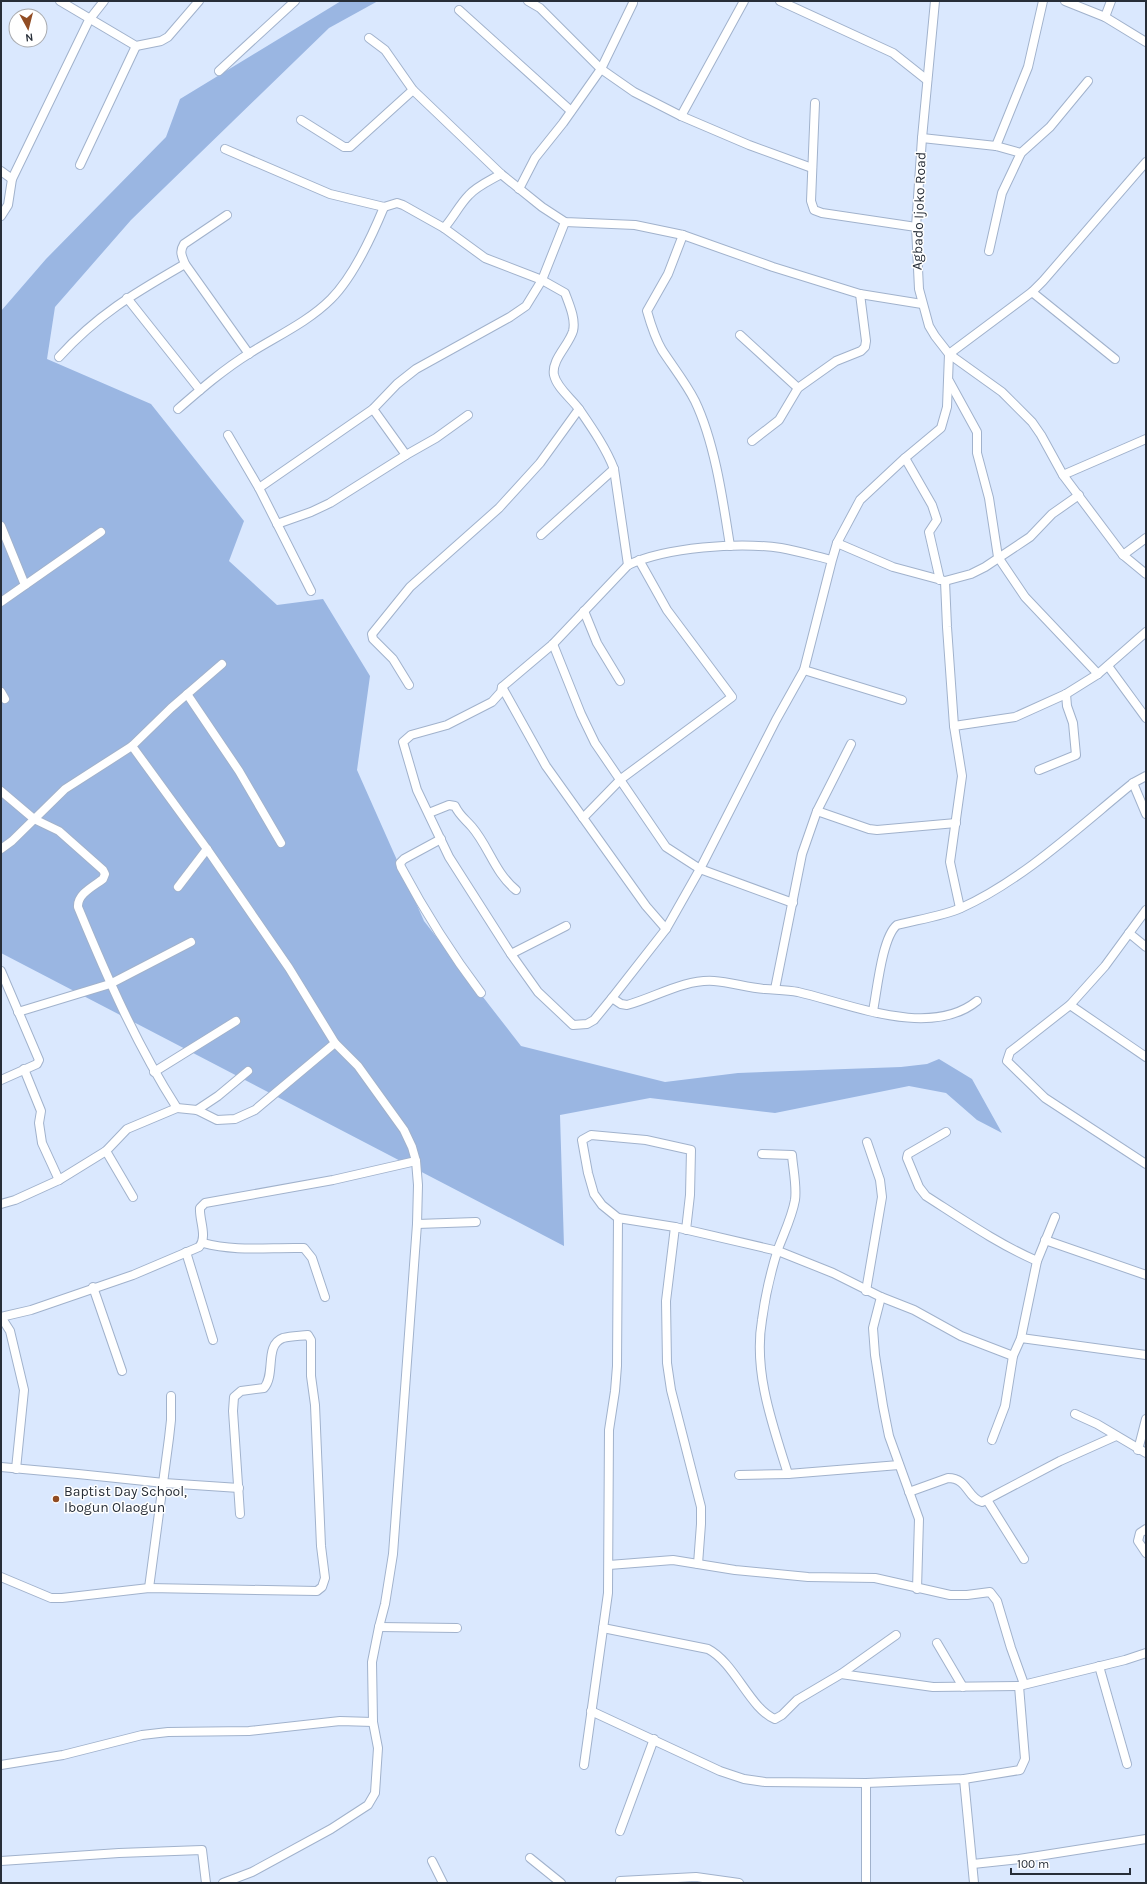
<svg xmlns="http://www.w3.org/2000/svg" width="1147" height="1884" font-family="Karla,sans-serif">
  <rect width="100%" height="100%" fill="#dae8fe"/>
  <!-- green -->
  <path fill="#9ab6e2" d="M341,1H378L329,28L131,220L55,307L47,359L151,404L244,521L229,561L277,605L323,599L370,676L357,770L424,921L521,1046L665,1082L738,1073L901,1067L927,1064L939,1059L972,1079L1002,1133L977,1120L946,1093L909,1086L775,1113L650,1098L560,1115L564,1246L1,953V311L46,259L166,137L180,99Z"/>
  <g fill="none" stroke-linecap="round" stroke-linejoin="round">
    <!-- street casing -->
    <g stroke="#a1b2cc" stroke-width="10">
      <g id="street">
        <path d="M60,1L136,46L161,41L168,37L199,1"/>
        <path d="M528,1L540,8L601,69L634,92L681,116L749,145L812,168"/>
        <path d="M780,1L893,53L927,80"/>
        <path d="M935,1L922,138L916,227L919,289L929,326L935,336L949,354L1002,392L1032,422L1041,435L1063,475L1123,555L1146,574"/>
        <path d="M1065,1L1105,17L1146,42"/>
        <path d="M459,10L571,111"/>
        <path d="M1105,17L1111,1"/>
        <path d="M369,38L385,50L413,90L501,174L542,207L565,222L635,225L683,235L773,267L860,294L922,304"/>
        <path d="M219,71L295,1"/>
        <path d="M815,103L811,201L814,210L822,213L916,227"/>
        <path d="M681,116L744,1"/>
        <path d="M301,120L344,147H350L413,90"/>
        <path d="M922,138L996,146L1021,153"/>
        <path d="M996,146L1028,67L1043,1"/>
        <path d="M225,149L330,194L384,207L397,203L403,205L444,228L485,258L542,280L565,293C569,304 576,319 573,331C569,345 551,360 554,375C557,388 571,398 579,409C592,428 606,448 614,469L628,565"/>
        <path d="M80,165L136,46"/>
        <path d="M1,171L12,179"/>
        <path d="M519,189L535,158L563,123L601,69L633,3"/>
        <path d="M227,215L184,244C179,252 182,256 185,264L249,354"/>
        <path d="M1,216L8,205L12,179L89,20L104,1"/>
        <path d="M444,228C454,217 459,205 469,195C477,186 491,180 501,174"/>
        <path d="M683,235L668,274L647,311C651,325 655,338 662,350C673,367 686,383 695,401C715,443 723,501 730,546"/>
        <path d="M989,251L1002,193L1021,153L1050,127L1088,81"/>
        <path d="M1032,292L1115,359"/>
        <path d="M127,298L200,390"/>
        <path d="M740,335L798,388"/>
        <path d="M59,357C98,314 135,293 185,264"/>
        <path d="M949,381L977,432V453L989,498L998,557L1025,597L1098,674"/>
        <path d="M178,409C201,389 224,369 250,353C277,336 308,322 331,299C353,277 372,236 384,207"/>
        <path d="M373,409L406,455"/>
        <path d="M228,435L259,488L311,591"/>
        <path d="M752,441L779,420L798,388L836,361L861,351L865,347L866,341L860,294"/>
        <path d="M905,458L932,505L937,520L929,532L940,580"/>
        <path d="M1063,475L1146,439"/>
        <path d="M259,488L373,409L397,384L416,369L510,317L526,306L542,280L565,222"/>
        <path d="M277,524L311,512L330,503L406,455L436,438L468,415"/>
        <path d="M1,526L25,585"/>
        <path d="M541,535L614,469"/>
        <path d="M837,543L893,567L945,581L971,574L985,567L1030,537L1052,514L1079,495"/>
        <path d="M1123,555L1146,538"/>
        <path d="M832,560C815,556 798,551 781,548C738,542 667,547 628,565L553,644L502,687L501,692L492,702L447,725L411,735L403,742L417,790L449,857L511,954L538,992L573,1025L587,1024L594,1020L612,998L666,929L700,869L776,720L804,670L832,560L837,543L860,500L905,458L941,428L947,407L949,354L1032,292L1043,281L1146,162"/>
        <path d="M945,581L947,627L954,726L962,776L950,862L960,908"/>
        <path d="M1,602L101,532"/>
        <path d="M584,611L597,643L620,681"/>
        <path d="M553,644L581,714L595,743L666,847L700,869L793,903"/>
        <path d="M1108,666L1146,718"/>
        <path d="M804,670L902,700"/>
        <path d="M409,685L393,659L373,639L372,634L410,587L499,508L540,463L579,409"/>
        <path d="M502,687L546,766L646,906L666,929"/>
        <path d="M1,692L5,699"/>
        <path d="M187,694L239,771L281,843"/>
        <path d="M954,726L1015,717L1066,694L1098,674L1146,632"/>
        <path d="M132,746L207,849L289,968L335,1043L358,1066L404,1130L412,1147L416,1161L418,1185L417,1224L393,1554L385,1604L379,1627L372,1662L373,1722L378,1748L375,1793L368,1805L331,1829L252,1872L223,1883"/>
        <path d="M1039,770L1076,755L1073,723L1067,706L1066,694"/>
        <path d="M1133,783L1146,814"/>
        <path d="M1,791L34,819L59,831L103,870L105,874L103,879C94,886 77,894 78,907C107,977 136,1044 177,1108L197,1110L217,1120L235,1119L255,1110L335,1043"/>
        <path d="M817,811L869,829L877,830L956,823"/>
        <path d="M429,813L449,805L455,806C459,815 465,819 472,827C489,847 495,873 516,890"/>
        <path d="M583,818L621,779L732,697L667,610L639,560"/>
        <path d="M441,839L404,859L400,863L401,867C425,912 450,952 481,993"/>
        <path d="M1,849L12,841L65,789L132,746L171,708L222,664"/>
        <path d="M178,887L207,849"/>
        <path d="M1146,910L1105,966L1070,1005L1010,1052L1007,1061L1045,1098L1146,1164"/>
        <path d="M1129,933L1146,947"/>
        <path d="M511,954L566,926"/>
        <path d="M1,971L39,1060L37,1064L1,1080"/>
        <path d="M775,989L802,854L817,811L851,744"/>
        <path d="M612,998L621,1004L627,1005C656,997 684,979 714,981C731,982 748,988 765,989C776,990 787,990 798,992C850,1004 930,1039 977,1001"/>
        <path d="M1070,1005L1146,1057"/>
        <path d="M873,1011C877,991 882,937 897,925C916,920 943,916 961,908C1023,880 1080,826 1133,783L1146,776"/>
        <path d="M18,1012L110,984L191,942"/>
        <path d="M24,1069L41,1111L39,1123L42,1143L59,1180"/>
        <path d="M154,1072L236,1021"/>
        <path d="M197,1110L218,1096L248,1071"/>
        <path d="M946,1132L908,1154L907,1158L919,1187L926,1196C962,1219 998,1244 1037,1261"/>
        <path d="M106,1151L133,1197"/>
        <path d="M762,1154L792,1155C793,1169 797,1186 795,1200C792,1217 784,1233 778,1249C771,1271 765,1297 762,1320C753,1372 773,1426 788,1474"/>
        <path d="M1,1204L15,1200L59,1180L106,1151L127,1129L177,1108"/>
        <path d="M417,1224L476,1222"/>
        <path d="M675,1227L666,1301L667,1363L671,1390L701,1507V1524L698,1564"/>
        <path d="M686,1230L690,1195L691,1150L646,1140L591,1135L582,1140L588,1173L594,1194L602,1205L618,1218L675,1227L778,1251L833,1273L881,1297L914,1310L961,1336L1013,1356L1021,1338L1146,1355"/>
        <path d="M1045,1240L1146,1275"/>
        <path d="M203,1243C236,1252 270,1247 304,1248L312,1258L325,1297"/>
        <path d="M186,1252L213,1340"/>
        <path d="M93,1287L122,1371"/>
        <path d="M866,1291L882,1197L880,1180L867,1142"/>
        <path d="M881,1297L873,1328L875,1355L883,1406L889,1436L919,1519L917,1589"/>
        <path d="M1,1317L31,1310L133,1275L199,1247C208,1237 199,1220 200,1208L205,1203L333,1180L416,1161"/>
        <path d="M1,1317L10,1331L24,1390L16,1469"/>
        <path d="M1021,1338L1037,1261L1055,1217"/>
        <path d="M1075,1414L1097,1424L1146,1453"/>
        <path d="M992,1440L1005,1406L1013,1356"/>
        <path d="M1138,1450L1146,1419"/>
        <path d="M1,1467L78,1474L164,1483L239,1488"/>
        <path d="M739,1475L788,1474L899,1465"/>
        <path d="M909,1492L948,1478C968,1478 967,1498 982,1502L1060,1461L1116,1436"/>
        <path d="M987,1500L1024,1559"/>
        <path d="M1146,1529L1140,1533L1138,1541L1146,1553"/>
        <path d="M609,1565L673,1560L735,1570L808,1577L875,1578L950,1595H967L990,1592L997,1601L1011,1648L1024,1684"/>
        <path d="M1,1577L51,1598H62L149,1588L317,1591L322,1587L325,1578L321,1546L315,1405L311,1376V1340L308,1335C300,1336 291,1336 283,1338C264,1345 276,1374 264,1388L241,1391L234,1397L233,1411L240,1514"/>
        <path d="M149,1588L169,1438L171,1420V1396"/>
        <path d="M379,1627L457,1628"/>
        <path d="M603,1628L708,1649C735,1663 750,1709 775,1719L782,1715L797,1700L841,1674L933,1687L1019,1686L1125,1660L1146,1653"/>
        <path d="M937,1643L963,1687"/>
        <path d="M1099,1666L1127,1764"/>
        <path d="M841,1674L896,1635"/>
        <path d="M591,1711L720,1771L744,1779L765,1782L866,1783L964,1779L1020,1770L1025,1759L1019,1686"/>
        <path d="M1,1765L63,1755L142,1735L168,1732L249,1731L340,1721L373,1722"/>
        <path d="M584,1765L608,1593L609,1430L615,1391L617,1366L618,1218"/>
        <path d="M964,1779L974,1883"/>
        <path d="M620,1831L654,1739"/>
        <path d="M530,1858L561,1883"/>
        <path d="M1,1861L119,1853L202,1850L206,1883"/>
        <path d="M432,1861L443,1883"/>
        <path d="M973,1864L1019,1859L1146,1839"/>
        <path d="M620,1881L696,1877L739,1883"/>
        <path d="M866,1883V1783"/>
      </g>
    </g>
    <!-- street -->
    <use href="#street" stroke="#fff" stroke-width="8"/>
  </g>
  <!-- markers -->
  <circle fill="#914c23" stroke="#fff" stroke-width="1.5" cx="56" cy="1499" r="4"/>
  <g text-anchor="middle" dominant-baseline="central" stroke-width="3" stroke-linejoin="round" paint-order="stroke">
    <!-- street labels -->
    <g font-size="14" fill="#272e38" stroke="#fff">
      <text transform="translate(919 211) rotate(-88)">Agbado Ijoko Road</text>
    </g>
    <!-- poi labels -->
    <g font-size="14" fill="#272e38" stroke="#fff" text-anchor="start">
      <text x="64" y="1491">Baptist Day School,<tspan x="64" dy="16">Ibogun Olaogun</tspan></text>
    </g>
  </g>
  <!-- border -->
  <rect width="1147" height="1884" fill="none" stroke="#272e38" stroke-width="4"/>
  <!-- north arrow -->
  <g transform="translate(28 28) rotate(173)"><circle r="19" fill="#ffffff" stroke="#a9abaf"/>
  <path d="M0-3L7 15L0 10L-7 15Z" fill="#914c23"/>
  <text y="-6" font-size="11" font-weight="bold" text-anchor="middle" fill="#272e38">N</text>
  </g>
  <!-- scale -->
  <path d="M1011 1868v6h119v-6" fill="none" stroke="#272e38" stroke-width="2"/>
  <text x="1017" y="1868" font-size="12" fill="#272e38" stroke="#ffffff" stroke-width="3" paint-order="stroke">100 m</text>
</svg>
